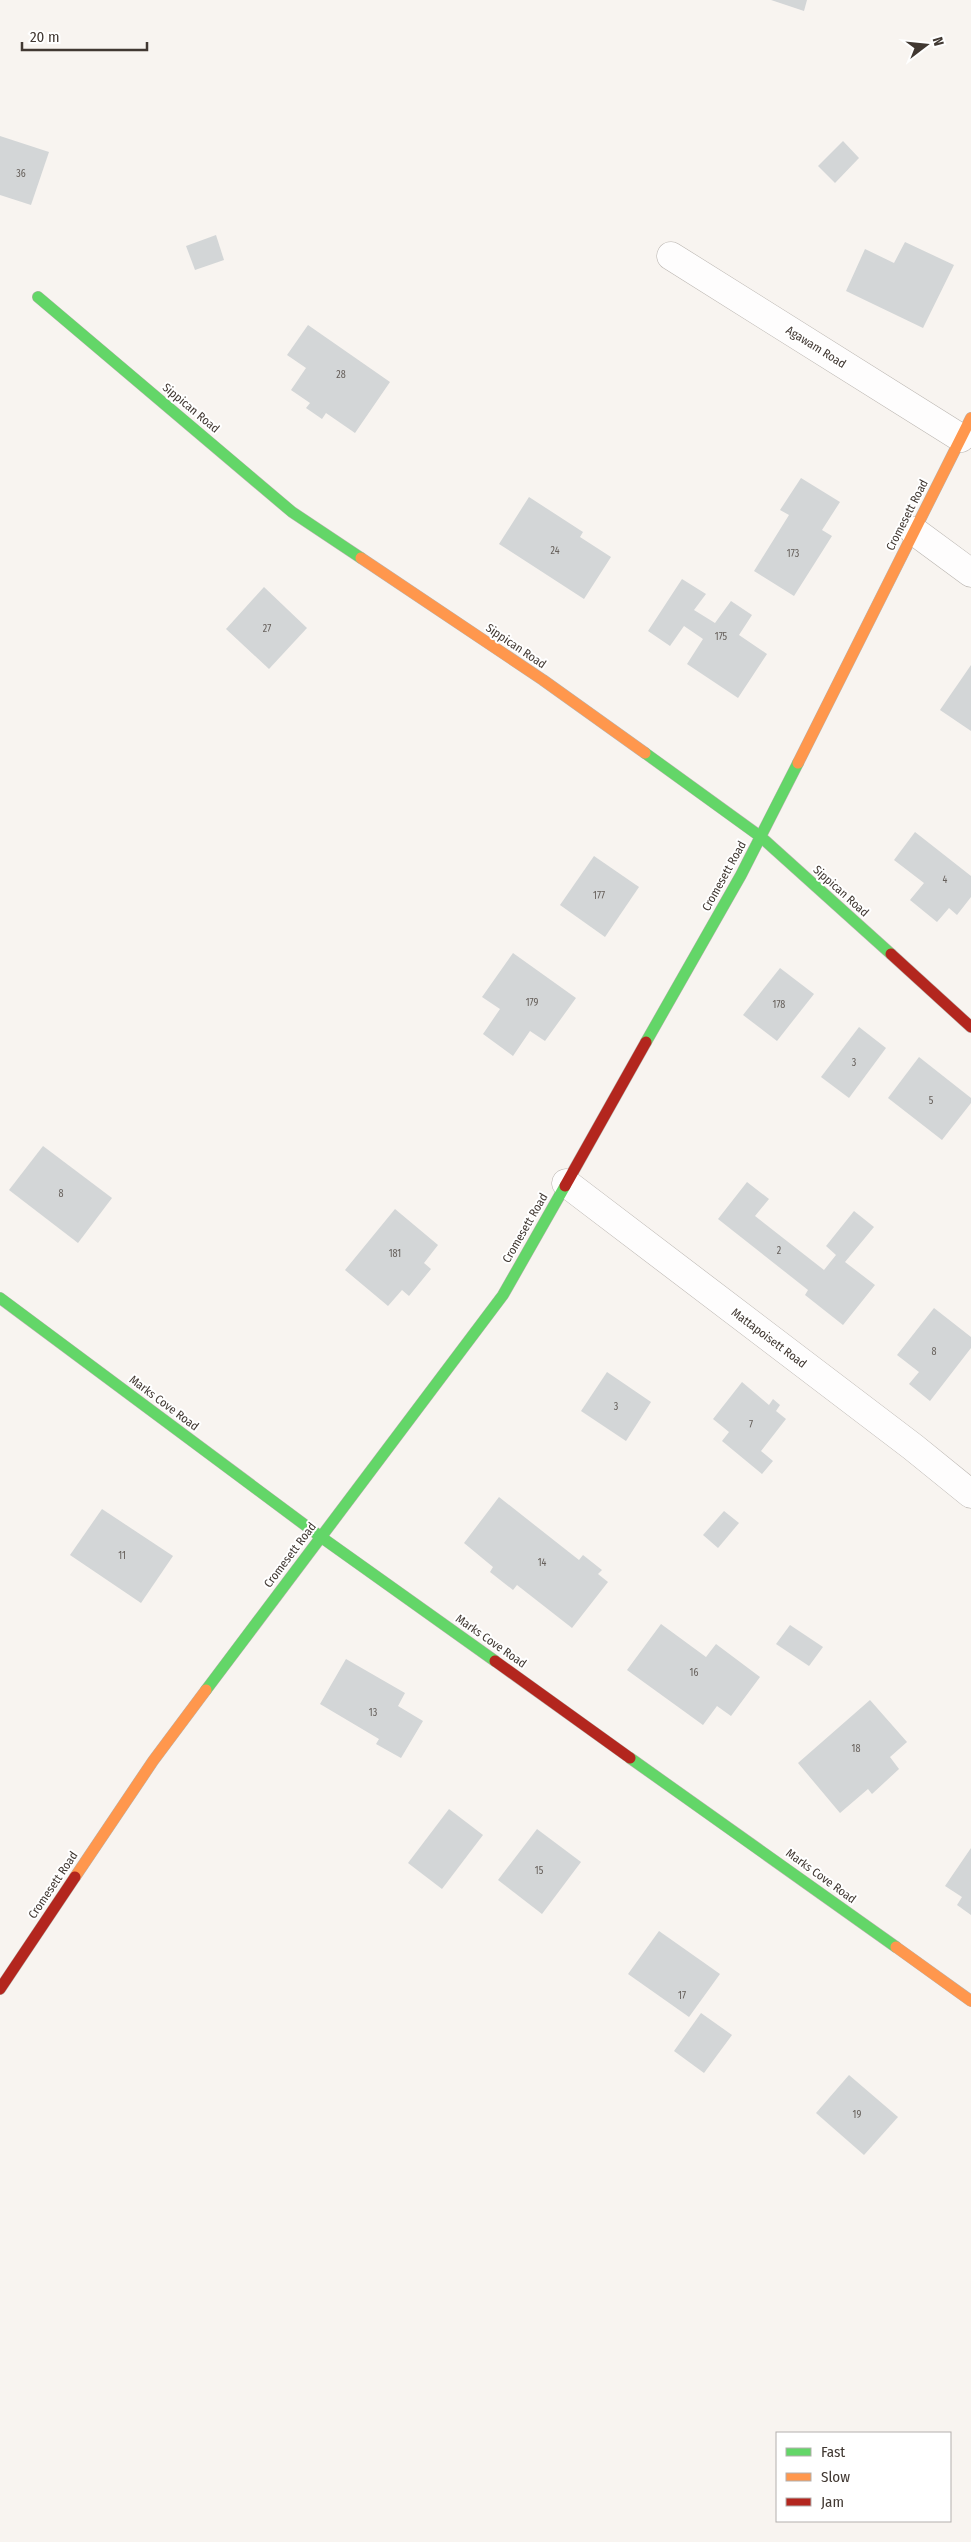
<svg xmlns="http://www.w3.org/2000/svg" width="971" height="2542" font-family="'Fira Sans Condensed',sans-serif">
  <rect width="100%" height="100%" fill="#f8f4f0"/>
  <!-- building -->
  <g fill="#d3d6d7">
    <path d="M771,0H807L804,11Z"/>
    <path d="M0,136L49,152L31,205L0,195Z"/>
    <path d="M843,141L859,158L835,183L818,166Z"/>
    <path d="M216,235L224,260L195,270L186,246Z"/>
    <path d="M905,242L954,265L923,328L846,291L865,249L894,263Z"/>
    <path d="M308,325L390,382L355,433L326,413L322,419L306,408L310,403L291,390L306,368L287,355Z"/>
    <path d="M801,478L840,502L822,530L832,536L794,596L754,571L789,515L780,510Z"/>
    <path d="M529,497L583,532L580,537L611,557L584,599L499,544Z"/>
    <path d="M682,579L706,594L694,610L715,623L731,601L752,615L739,635L767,654L738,698L687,664L703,639L684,626L670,646L648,631Z"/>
    <path d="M264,587L307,628L269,669L226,629Z"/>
    <path d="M971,665V731L940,710Z"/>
    <path d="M915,832L971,876V897L957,915L949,908L937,922L910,900L924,883L894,860Z"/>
    <path d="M594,856L639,887L605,937L560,905Z"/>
    <path d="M513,953L576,998L545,1041L530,1031L513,1056L483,1034L500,1009L482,997Z"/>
    <path d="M780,968L814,994L777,1041L743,1015Z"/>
    <path d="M859,1027L886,1048L849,1098L821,1077Z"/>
    <path d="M919,1057L971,1098V1103L942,1140L888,1098Z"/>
    <path d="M43,1146L112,1198L78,1243L9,1190Z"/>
    <path d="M747,1182L769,1199L755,1216L824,1270L836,1255L826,1246L854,1211L874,1227L845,1262L875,1285L843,1325L805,1295L808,1290L718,1219Z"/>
    <path d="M395,1209L438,1245L424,1263L431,1269L409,1296L402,1290L388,1306L345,1270Z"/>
    <path d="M934,1308L971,1337V1348L930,1401L909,1384L919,1372L897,1355Z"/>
    <path d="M607,1372L651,1402L626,1441L581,1411Z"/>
    <path d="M742,1382L769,1405L773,1399L780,1405L776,1411L786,1419L761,1451L773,1461L762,1474L722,1441L729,1432L713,1419Z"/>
    <path d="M499,1497L579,1560L583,1555L602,1570L598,1574L608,1582L572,1628L517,1585L513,1590L490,1572L493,1567L464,1543Z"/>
    <path d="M102,1509L173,1556L141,1603L70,1555Z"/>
    <path d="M724,1511L739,1523L718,1548L703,1535Z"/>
    <path d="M661,1624L706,1657L716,1644L760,1677L731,1716L717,1706L703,1725L627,1670Z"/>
    <path d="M790,1625L823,1647L809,1666L776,1644Z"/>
    <path d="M346,1659L405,1693L398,1706L423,1721L401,1758L376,1744L379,1739L320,1704Z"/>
    <path d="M870,1700L907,1742L890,1757L899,1769L872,1794L868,1789L840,1813L798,1763Z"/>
    <path d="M449,1809L483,1835L442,1889L408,1863Z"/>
    <path d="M537,1829L581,1862L542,1914L498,1880Z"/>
    <path d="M971,1848V1915L957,1905L962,1897L945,1886Z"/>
    <path d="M659,1931L720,1974L689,2017L628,1974Z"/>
    <path d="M701,2013L732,2035L704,2073L674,2051Z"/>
    <path d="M849,2075L898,2117L864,2155L816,2113Z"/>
  </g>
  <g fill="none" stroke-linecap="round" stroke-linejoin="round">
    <!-- street casing -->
    <g stroke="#b8b3ae" stroke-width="29">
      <g id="street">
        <path d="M671,256L961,438"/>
        <path d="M914,531L971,573"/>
        <path d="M566,1183L913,1447L971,1494"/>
      </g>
    </g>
    <!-- fast casing -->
    <g stroke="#b8b3ae" stroke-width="12">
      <g id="fast">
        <path d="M38,297L292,512L361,558"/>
        <path d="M645,753L761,837L891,954"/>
        <path d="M646,1042L741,875L798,763"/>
        <path d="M0,1298L321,1537L495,1661"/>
        <path d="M206,1690L503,1295L565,1186"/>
        <path d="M630,1758L896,1947"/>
      </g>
    </g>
    <!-- slow casing -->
    <g stroke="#b8b3ae" stroke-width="12">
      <g id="slow">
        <path d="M361,558L543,680L645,753"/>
        <path d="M798,763L971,418"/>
        <path d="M75,1877L153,1761L206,1690"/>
        <path d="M896,1947L971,2001"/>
      </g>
    </g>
    <!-- jam casing -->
    <g stroke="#b8b3ae" stroke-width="12">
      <g id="jam">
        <path d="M891,954L971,1027"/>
        <path d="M565,1186L646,1042"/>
        <path d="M495,1661L630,1758"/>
        <path d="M0,1989L75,1877"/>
      </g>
    </g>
    <!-- street -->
    <use href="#street" stroke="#fefdfd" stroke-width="28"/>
    <!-- fast -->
    <use href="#fast" stroke="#63d668" stroke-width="11"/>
    <!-- slow -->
    <use href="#slow" stroke="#ff974d" stroke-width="11"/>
    <!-- jam -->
    <use href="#jam" stroke="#b3261e" stroke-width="11"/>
  </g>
  <g text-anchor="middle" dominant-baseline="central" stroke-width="4" stroke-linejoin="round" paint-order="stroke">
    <!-- number labels -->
    <g font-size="10" fill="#66605b">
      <text x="21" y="174">36</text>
      <text x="341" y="375">28</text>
      <text x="555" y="551">24</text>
      <text x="793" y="554">173</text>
      <text x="267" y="629">27</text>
      <text x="721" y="637">175</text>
      <text x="945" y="880">4</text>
      <text x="599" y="896">177</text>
      <text x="532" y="1003">179</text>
      <text x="779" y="1005">178</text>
      <text x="854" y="1063">3</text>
      <text x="931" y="1101">5</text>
      <text x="61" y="1194">8</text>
      <text x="779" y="1251">2</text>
      <text x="395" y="1254">181</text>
      <text x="934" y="1352">8</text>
      <text x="616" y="1407">3</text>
      <text x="751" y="1425">7</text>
      <text x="122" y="1556">11</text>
      <text x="542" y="1563">14</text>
      <text x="694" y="1673">16</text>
      <text x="373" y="1713">13</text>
      <text x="856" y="1749">18</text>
      <text x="539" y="1871">15</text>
      <text x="682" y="1996">17</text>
      <text x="857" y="2115">19</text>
    </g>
    <!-- street labels -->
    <g font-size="12" fill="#413832" stroke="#fff">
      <text transform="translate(816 347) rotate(32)">Agawam Road</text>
      <text transform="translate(191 408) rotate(40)">Sippican Road</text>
      <text transform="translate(907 515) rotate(-63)">Cromesett Road</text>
      <text transform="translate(516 646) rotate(34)">Sippican Road</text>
      <text transform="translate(724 876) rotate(-61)">Cromesett Road</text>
      <text transform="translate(841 891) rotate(42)">Sippican Road</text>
      <text transform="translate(525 1228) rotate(-60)">Cromesett Road</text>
      <text transform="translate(769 1338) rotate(37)">Mattapoisett Road</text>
      <text transform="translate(164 1403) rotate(37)">Marks Cove Road</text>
      <text transform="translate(290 1555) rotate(-53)">Cromesett Road</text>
      <text transform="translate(491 1641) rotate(35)">Marks Cove Road</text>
      <text transform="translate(821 1876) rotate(36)">Marks Cove Road</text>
      <text transform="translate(53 1885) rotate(-56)">Cromesett Road</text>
    </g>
  </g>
  <!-- legend -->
  <rect x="776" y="2432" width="175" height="90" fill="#ffffff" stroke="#b3afad"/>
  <rect x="786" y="2448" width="25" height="8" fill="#63d668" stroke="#b3afad"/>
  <text x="821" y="2457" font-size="15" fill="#413832">Fast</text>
  <rect x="786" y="2473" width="25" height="8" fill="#ff974d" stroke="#b3afad"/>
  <text x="821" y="2482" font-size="15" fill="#413832">Slow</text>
  <rect x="786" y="2498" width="25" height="8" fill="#b3261e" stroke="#b3afad"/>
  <text x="821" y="2507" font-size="15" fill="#413832">Jam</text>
  <!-- north arrow -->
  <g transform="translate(926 45) rotate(74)" stroke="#ffffff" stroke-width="4" paint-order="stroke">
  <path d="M0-4L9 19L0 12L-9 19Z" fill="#413832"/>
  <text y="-8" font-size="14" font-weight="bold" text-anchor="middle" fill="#413832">N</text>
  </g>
  <!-- scale -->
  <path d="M22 42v8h125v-8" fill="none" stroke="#413832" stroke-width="2.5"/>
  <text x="30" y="42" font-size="15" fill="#413832" stroke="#ffffff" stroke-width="4" paint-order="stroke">20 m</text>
</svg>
